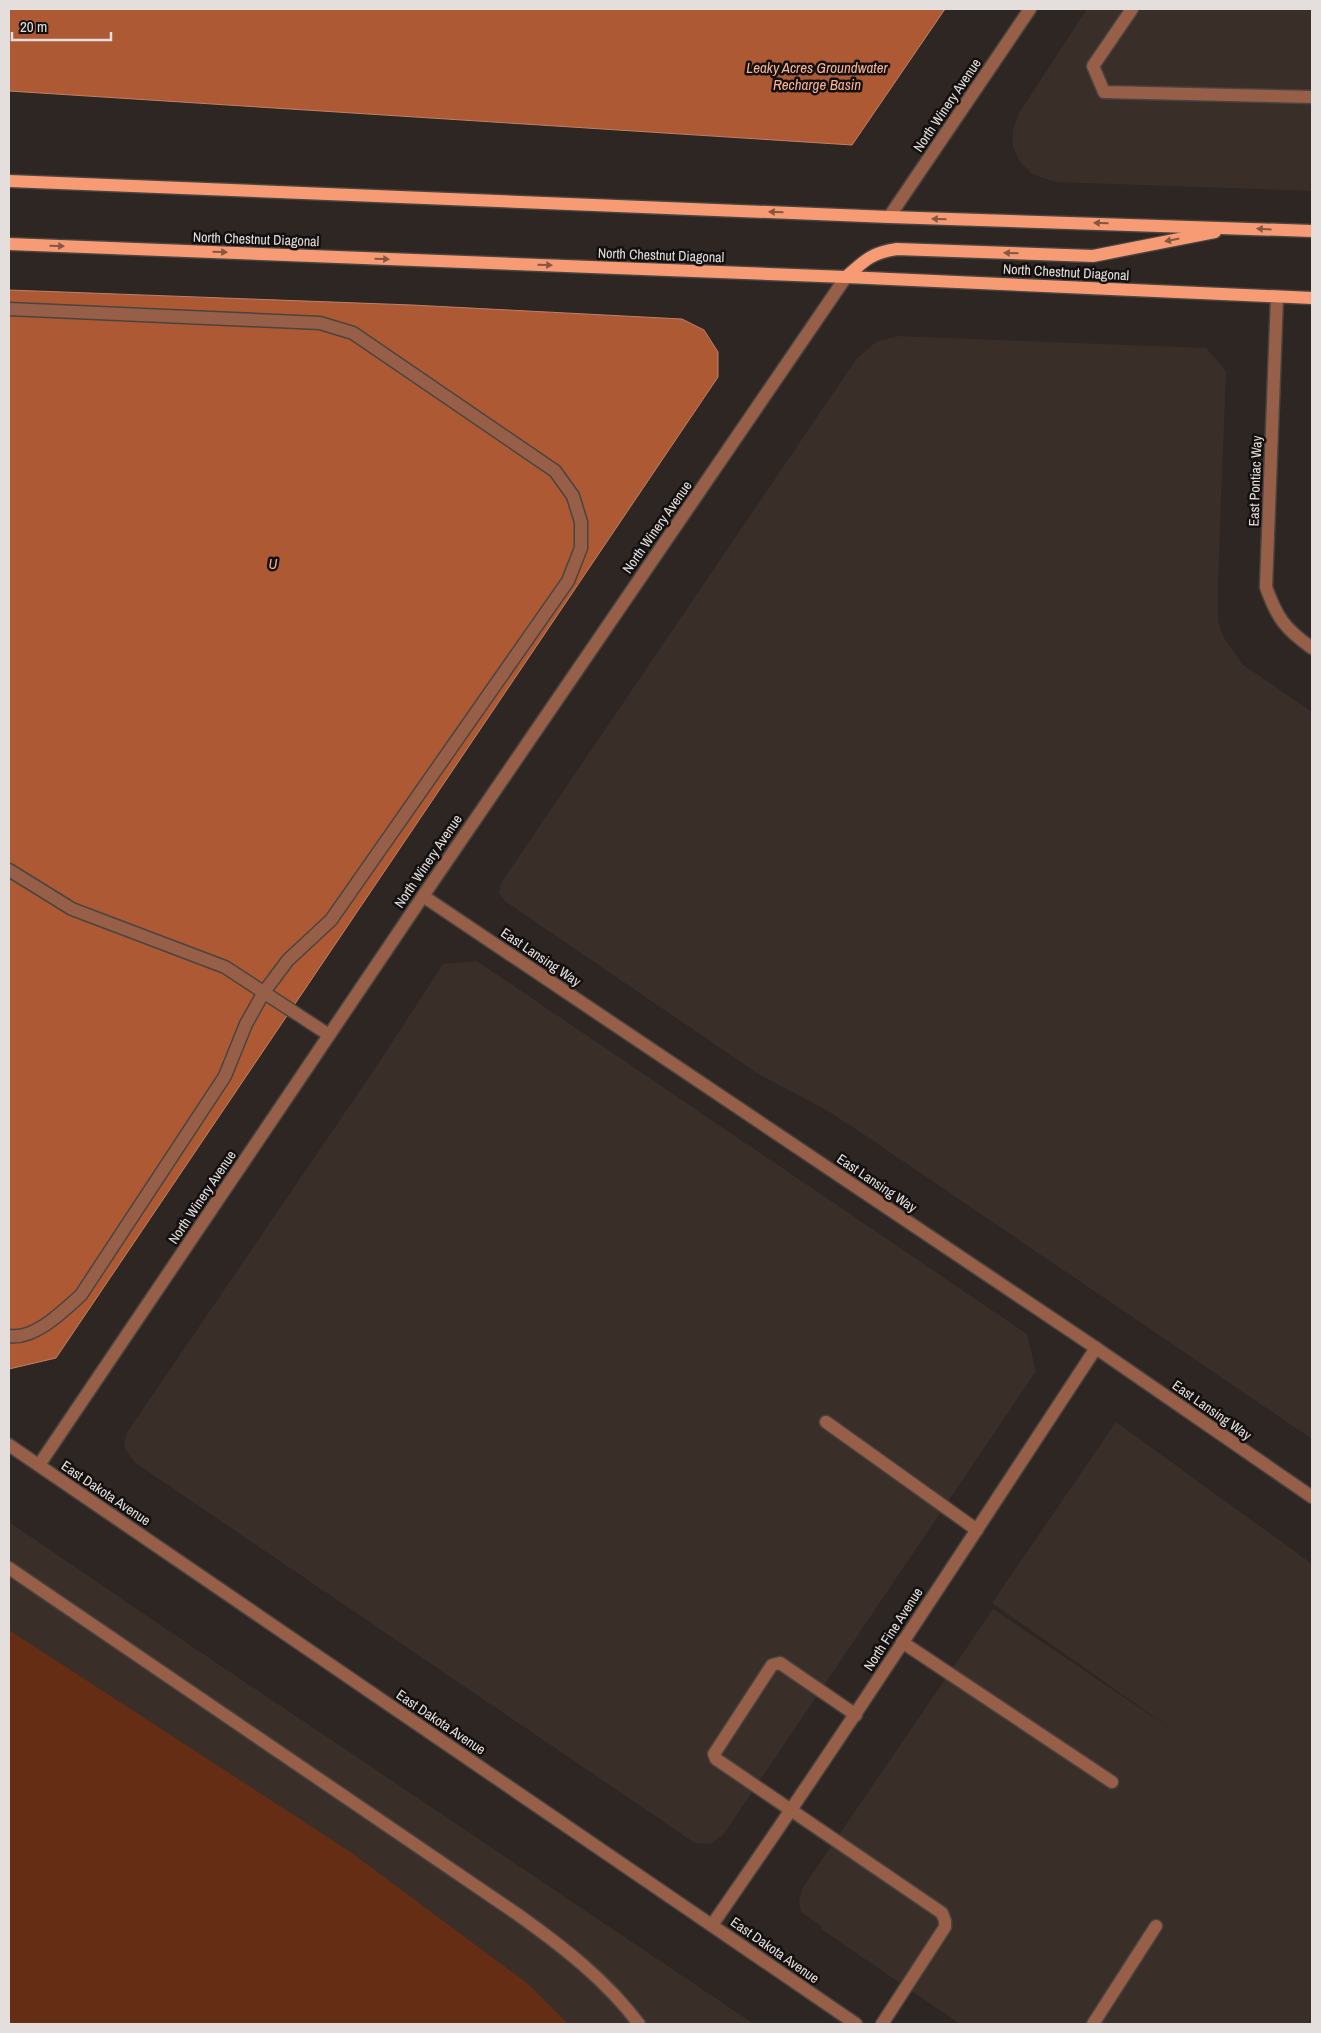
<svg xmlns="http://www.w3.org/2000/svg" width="1321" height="2033" font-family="'Archivo Narrow',sans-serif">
  <rect width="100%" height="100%" fill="#2d2623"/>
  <!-- built -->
  <g fill="#3a2e29">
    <path d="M1087,9H1312V191L1056,182L1032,174L1020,162L1013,147V130L1019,113Z"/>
    <path d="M896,336L1206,348L1226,371L1218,584V620L1223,636L1242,664L1312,712V1439L863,1134L828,1111L757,1073L506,902L499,893L501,883L857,358L876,342Z"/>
    <path d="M477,961L1027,1334L1036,1371L723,1835L710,1844L695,1843L608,1784L134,1462L125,1448V1439L128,1431L374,1070L443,964Z"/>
    <path d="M1116,1422L1312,1564V2024H960L821,1929L822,1927L801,1912L799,1901L802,1889L993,1609L1177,1733L992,1603Z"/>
    <path d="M9,1522L175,1635L754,2024H9Z"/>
  </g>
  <!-- green -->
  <path fill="#652d13" d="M9,1630L349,1851L527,1983L568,2024H9Z"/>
  <!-- water -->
  <g fill="#ad5934" stroke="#be8167">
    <path d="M9,9H945L852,145L9,91Z"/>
    <path d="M9,290L412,305L682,319L704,330L718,352V377L56,1358L9,1369Z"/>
  </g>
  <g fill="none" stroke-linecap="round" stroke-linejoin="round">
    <!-- minor casing -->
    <g stroke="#4a4441" stroke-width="15">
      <g id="minor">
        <path d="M1132,9L1093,66L1104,92L1312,97"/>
        <path d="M889,217L1030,9"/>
        <path d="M1277,297L1266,587C1277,618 1285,629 1312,648"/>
        <path d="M9,309L320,323L353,333L555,471L573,496L581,522V548L568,581L331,920L288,960L264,992L246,1024L225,1076L81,1295C63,1311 35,1340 9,1336"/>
        <path d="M9,870L72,909L225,967L329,1035"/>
        <path d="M423,896L1096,1348L1312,1497"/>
        <path d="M826,1422L977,1530"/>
        <path d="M9,1445L856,2024"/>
        <path d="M39,1465L423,896L846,277"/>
        <path d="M9,1568L517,1914C562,1946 606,1980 639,2024"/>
        <path d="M902,1642L1112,1782"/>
        <path d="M856,1715L780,1663L772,1665L714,1754L716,1759L942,1913L945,1921V1927L882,2024"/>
        <path d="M712,1925C844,1735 969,1541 1096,1348"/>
        <path d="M1093,2024L1156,1926"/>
      </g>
    </g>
    <!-- major casing -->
    <g stroke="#4a4441" stroke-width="15">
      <g id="major">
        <path d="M9,181L889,217L1312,231"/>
        <path d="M9,244L846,277L1312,298"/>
        <path d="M846,277C865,260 871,253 897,249L1093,256L1215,232"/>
      </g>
    </g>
    <!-- minor -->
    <use href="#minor" stroke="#975f47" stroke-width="12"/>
    <!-- major -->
    <use href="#major" stroke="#f79b74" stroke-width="12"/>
  </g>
  <!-- one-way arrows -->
  <defs><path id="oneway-solid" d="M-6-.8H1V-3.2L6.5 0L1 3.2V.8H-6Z" transform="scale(1.25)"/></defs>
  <g fill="#855642">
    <use href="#oneway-solid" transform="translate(776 212) rotate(-178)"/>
    <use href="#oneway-solid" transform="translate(939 219) rotate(-178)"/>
    <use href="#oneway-solid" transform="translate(1101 223) rotate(-178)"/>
    <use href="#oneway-solid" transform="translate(1264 229) rotate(-177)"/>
    <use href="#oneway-solid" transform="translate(1172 240) rotate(169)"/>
    <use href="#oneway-solid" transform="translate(57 246) rotate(2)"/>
    <use href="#oneway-solid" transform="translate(220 252) rotate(2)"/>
    <use href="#oneway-solid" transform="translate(1011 253) rotate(-178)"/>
    <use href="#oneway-solid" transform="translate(382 259) rotate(2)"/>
    <use href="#oneway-solid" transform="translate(545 265) rotate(2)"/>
  </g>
  <g text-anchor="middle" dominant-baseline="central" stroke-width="5" stroke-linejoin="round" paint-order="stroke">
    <!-- street labels -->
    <g font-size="14" fill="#e4dfdd" stroke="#13100f">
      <text transform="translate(947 105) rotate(-56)">North Winery Avenue</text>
      <text transform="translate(256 239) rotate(2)">North Chestnut Diagonal</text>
      <text transform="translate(661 255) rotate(2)">North Chestnut Diagonal</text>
      <text transform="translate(1066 272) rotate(3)">North Chestnut Diagonal</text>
      <text transform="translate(1255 481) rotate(-88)">East Pontiac Way</text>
      <text transform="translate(657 527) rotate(-55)">North Winery Avenue</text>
      <text transform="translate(428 861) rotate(-56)">North Winery Avenue</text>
      <text transform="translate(541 957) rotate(34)">East Lansing Way</text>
      <text transform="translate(877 1183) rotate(34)">East Lansing Way</text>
      <text transform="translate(202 1197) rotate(-56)">North Winery Avenue</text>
      <text transform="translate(1212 1410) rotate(35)">East Lansing Way</text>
      <text transform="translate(106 1493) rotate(34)">East Dakota Avenue</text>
      <text transform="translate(893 1629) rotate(-57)">North Fine Avenue</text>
      <text transform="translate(441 1722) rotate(34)">East Dakota Avenue</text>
      <text transform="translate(775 1950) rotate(35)">East Dakota Avenue</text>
    </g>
    <!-- water labels -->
    <g font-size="15" font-style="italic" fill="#f9b397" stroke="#13100f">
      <text x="817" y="67">Leaky Acres Groundwater<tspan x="817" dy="17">Recharge Basin</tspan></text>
      <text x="273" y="563">U</text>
    </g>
  </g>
  <!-- border -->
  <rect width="1321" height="2033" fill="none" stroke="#e4dfdd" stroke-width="20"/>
  <!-- scale -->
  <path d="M12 32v8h99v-8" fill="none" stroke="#e4dfdd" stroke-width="2.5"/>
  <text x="20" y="32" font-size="15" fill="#e4dfdd" stroke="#13100f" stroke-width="4" paint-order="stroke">20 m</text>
</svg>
